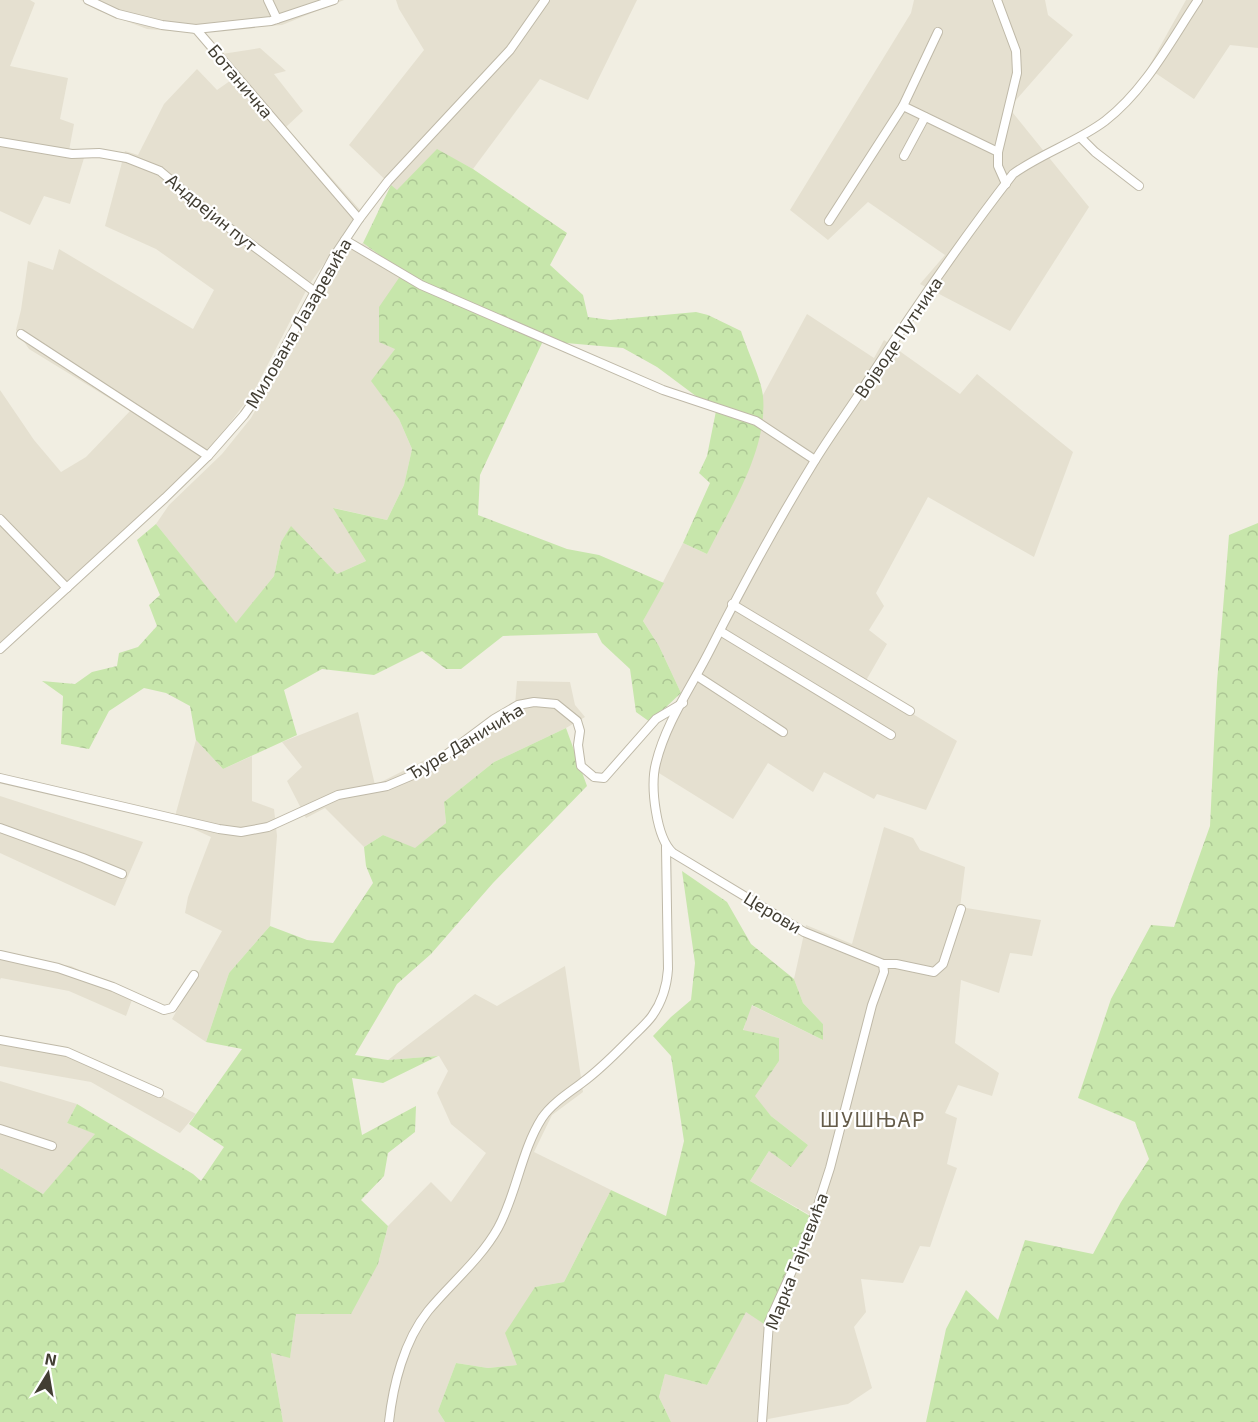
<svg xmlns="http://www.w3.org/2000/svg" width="1258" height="1422" font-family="'Exo 2',sans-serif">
  <defs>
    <pattern id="forest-crowns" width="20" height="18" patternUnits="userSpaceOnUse" patternTransform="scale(1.5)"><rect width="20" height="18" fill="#c7e6ab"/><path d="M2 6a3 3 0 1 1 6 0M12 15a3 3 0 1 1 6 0" fill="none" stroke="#acc694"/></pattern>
  </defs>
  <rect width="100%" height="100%" fill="#f1eee2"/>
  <!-- residential -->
  <g fill="#e5e0d0">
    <path d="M0,0H30L35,3L10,66L68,78L60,119L74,124L68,156L84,158L70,204L44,196L30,225L0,211Z"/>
    <path d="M81,0H344L282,25L183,32L147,29L97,10Z"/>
    <path d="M396,0H637L588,100L540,79L473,169L437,150L397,191L349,145L424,50L399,9Z"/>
    <path d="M914,0H1045L1048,15L1073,35L1009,108L1089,207L1010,331L920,284L945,255L868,202L828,240L790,210L911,13Z"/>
    <path d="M1186,0H1258V48L1230,45L1194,99L1148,68Z"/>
    <path d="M260,48L286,71L274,74L303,111L286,127L361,211L309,285L254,391L230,423L188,472L0,643V390L34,440L61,472L86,457L130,411L29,349L16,330L21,310L28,261L53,270L59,249L193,329L214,290L156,249L105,226L125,151L138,155L164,104L197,69L217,90L237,76L222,54Z"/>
    <path d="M363,243L403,272L395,349L372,381L399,419L412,449L404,485L387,520L334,508L366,561L337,574L291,527L281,542L274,576L236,624L156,524L169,505L222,454L251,418L345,253Z"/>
    <path d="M807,314L874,358L884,340L960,394L977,374L1073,452L1034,557L928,497L876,593L884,606L869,630L887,644L864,684L957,741L926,810L877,794L874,799L824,772L813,792L768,763L733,819L654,770L662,739L689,699L681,693L659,646L643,621L683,543L707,554L761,426L763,395Z"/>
    <path d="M517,681L570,682L575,705L585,717L566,728L494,762L444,802L446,823L415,849L383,835L364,847L325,808L306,818L287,781L302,767L282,742L358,712L375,785L449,748L515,705Z"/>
    <path d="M196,740L223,769L252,756V801L274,809L277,836L270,926L229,973L206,1042L172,1019L222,931L185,913L188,897L211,837L174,820Z"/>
    <path d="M0,796L143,842L115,906L0,853Z"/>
    <path d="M884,827L913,838L920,850L965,867L960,907L1041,920L1032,956L1010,953L999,993L961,980L955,1043L999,1073L992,1096L958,1085L945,1113L957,1118L947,1164L957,1168L930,1247L920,1246L903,1283L861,1279L866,1312L854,1327L872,1388L848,1404L768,1419L767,1422H671L659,1397L665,1374L707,1385L746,1311L763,1323L810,1215L750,1181L769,1151L808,1145L771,1116L754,1096L779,1061V1038L743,1031L751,1005L823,1040V1024L803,1003L794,979L806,925L852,944Z"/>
    <path d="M0,956L71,966L133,997L126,1016L69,991L1,978L0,980Z"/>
    <path d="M565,966L583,1092L552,1115L534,1152L611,1190L564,1282L535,1287L517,1365L488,1368L456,1363L438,1411L445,1422H283L271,1353L290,1357L296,1314L378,1264L388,1226L431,1182L451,1202L486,1153L451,1124L437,1093L448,1071L439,1056L388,1060L475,994L497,1006Z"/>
    <path d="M0,1037L68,1049L80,1053L196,1114L180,1133L91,1082L0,1066Z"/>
    <path d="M0,1081L77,1104L67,1123L96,1134L43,1194L0,1168Z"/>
  </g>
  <!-- forest -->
  <g fill="url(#forest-crowns)">
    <path d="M437,149L473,169L567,233L550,265L583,295L588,317L610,320L696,312L708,315L741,331C746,347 762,381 763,396C768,451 730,507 707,554L683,543L710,483L699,473L707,456L716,411L657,367L623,348L543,341L480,475L478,515L567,549L599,555L664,583L643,621L659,646L681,693L650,722L636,712L630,669L602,643L597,633L503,636L461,669H446L422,651L374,675L322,669L284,690L297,735L223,769L196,740L190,706L166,693L144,688L109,711L89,749L61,744L63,696L42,681L75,684L92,672L117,666L119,653L138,647L157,626L149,605L160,595L137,540L156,524L236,623L274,576L281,542L291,526L337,574L366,561L333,508L387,520L404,485L412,449L399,419L371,381L395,349L379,342V307L403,272L363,243L391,185L397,190Z"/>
    <path d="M1258,523V1422H926L946,1329L966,1290L998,1320L1025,1240L1093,1254L1121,1202L1149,1159L1135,1122L1078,1098L1111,999L1151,925L1174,927L1210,826L1217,682L1229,535Z"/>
    <path d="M566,728L587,786L493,883L431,954L397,984L355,1055L388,1060L438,1056L383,1083L352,1078L362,1135L416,1106L415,1132L388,1153L384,1176L361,1200L388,1226L378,1264L351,1314H296L290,1358L271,1353L283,1422H0V1168L43,1194L95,1134L67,1123L77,1104L193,1174L201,1181L224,1147L189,1124L242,1049L206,1042L229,973L270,926L307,940L333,943L373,883L366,866L364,847L383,835L415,848L446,823L444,802L494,762Z"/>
    <path d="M682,871L727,902L751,944L794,979L803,1003L823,1024V1040L752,1005L743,1030L779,1038V1061L755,1096L771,1116L808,1145L791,1167L769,1151L750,1181L810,1216L764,1324L746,1312L707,1385L665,1374L659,1397L671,1422H445L438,1411L456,1363L488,1368L517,1365L505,1333L535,1287L564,1282L611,1190L666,1216L684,1141L671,1056L653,1036L671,1017L691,1000L695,963Z"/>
  </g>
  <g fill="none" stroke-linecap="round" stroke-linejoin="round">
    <!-- minor casing -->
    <g stroke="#bfb9a8" stroke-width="10">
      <g id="minor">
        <path d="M88,0L118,14L162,25L196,29L359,219"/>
        <path d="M268,0L277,19"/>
        <path d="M997,0L1016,51L1017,73L998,152V166L1006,184"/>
        <path d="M196,29L271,21L334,0"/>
        <path d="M938,32L903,106L998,152"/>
        <path d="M1080,137L1095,152L1139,186"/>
        <path d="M0,142L72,154L99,153L127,158L160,171L216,218L315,292"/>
        <path d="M904,156L925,117"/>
        <path d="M829,221L903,106"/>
        <path d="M345,240L421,285L663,390L756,421L815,460"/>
        <path d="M21,334L208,456"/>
        <path d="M0,519L67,588"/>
        <path d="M732,604L910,711"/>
        <path d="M720,631L891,735"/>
        <path d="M0,649L165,498L208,456L244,415L263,388L333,258L359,219L388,181L510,50L545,0"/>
        <path d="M697,676L783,732"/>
        <path d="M0,778L219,829L241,832L268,827L338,795L387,786L427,769L494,719L518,705L534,702L556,704L577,721L580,731L578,745L581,766L594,777L604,778L656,719L683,703"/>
        <path d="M0,828L83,858L122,874"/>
        <path d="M961,909L943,964L934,972L896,964H883L804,932L673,853C656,838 650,786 656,763C666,722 692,686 711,648C743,585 777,522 814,462C831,434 850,409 867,382C913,311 961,241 1013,174C1042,153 1077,142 1105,121C1146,89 1170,42 1198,0"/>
        <path d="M0,955L58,968L113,987L164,1010L172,1008L194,975"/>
        <path d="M0,1040L67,1052L159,1093"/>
        <path d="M0,1129L52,1146"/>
        <path d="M389,1422C393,1385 404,1341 428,1311C451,1283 480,1260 498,1228C517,1193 521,1151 542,1118C552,1103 570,1092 583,1082C602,1068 617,1052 633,1036C640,1029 647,1023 652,1016C662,1002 667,985 668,969L666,847"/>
        <path d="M762,1422L769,1322L809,1233L830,1168L872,1005L884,972L883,964"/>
      </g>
    </g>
    <!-- minor -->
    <use href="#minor" stroke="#fff" stroke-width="8"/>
  </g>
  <g text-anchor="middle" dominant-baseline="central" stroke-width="4.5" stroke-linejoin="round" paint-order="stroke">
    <!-- street labels -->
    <g font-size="18" fill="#423e33" stroke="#fff">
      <text transform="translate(241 81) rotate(50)">Ботаничка</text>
      <text transform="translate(212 212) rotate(39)">Андрејин пут</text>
      <text transform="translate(298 323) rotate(-60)">Милована Лазаревића</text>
      <text transform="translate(898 337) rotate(-56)">Војводе Путника</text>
      <text transform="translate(465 741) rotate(-31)">Ђуре Даничића</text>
      <text transform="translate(773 912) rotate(31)">Церови</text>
      <text transform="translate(796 1261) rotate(-69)">Марка Тајчевића</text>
    </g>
    <!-- quarter labels -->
    <g font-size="21" letter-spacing="1.5" fill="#655c4a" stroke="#fff">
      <text x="873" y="1118">ШУШЊАР</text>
    </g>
  </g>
  <!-- north arrow -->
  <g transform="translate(48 1374) rotate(11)" stroke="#ffffff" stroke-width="4.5" paint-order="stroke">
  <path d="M0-4.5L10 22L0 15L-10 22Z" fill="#423e33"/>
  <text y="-9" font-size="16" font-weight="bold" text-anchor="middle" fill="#423e33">N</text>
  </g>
</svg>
